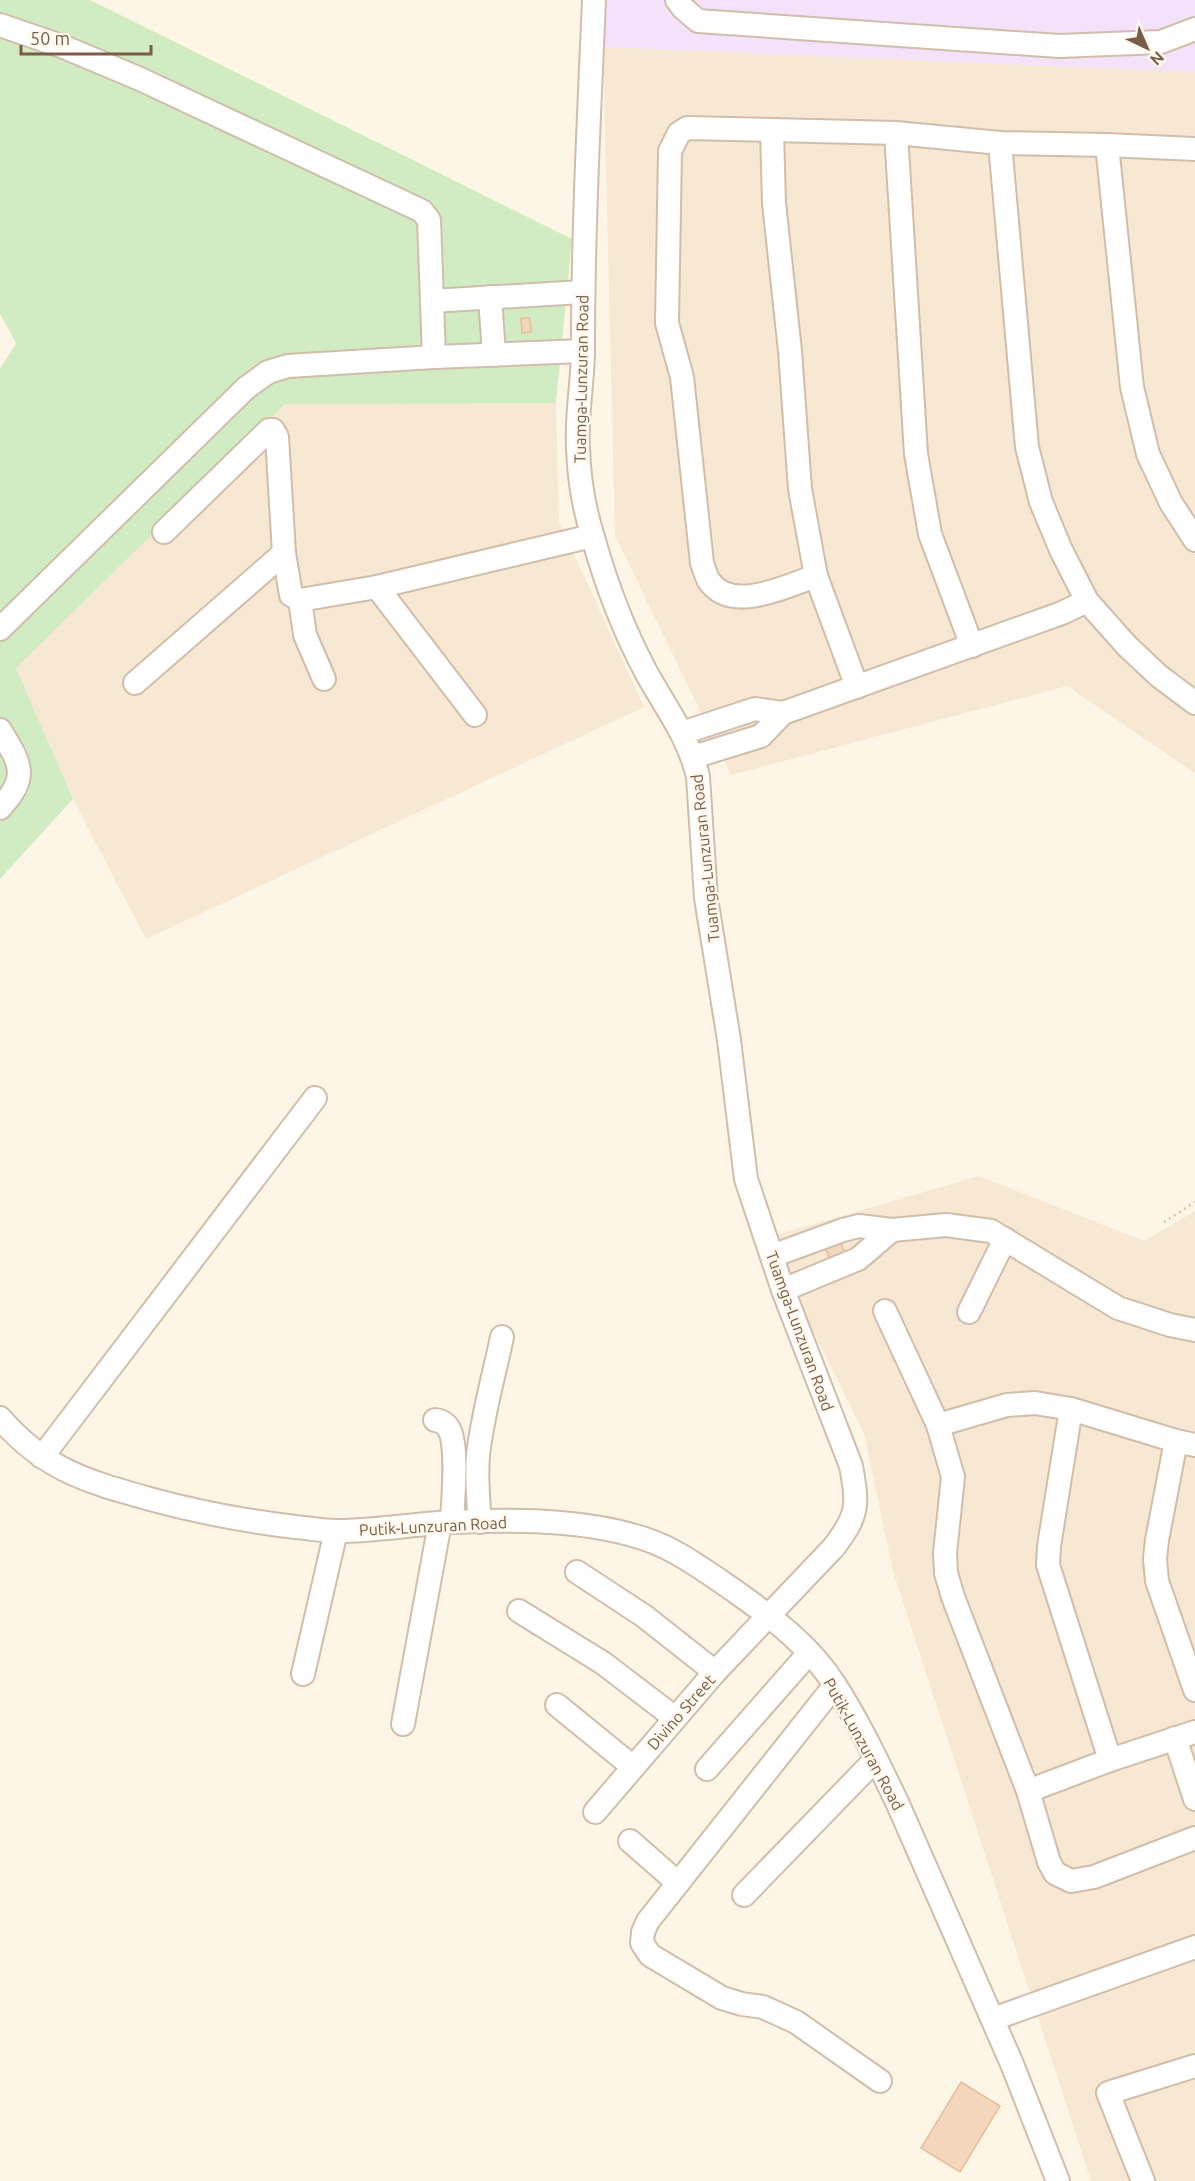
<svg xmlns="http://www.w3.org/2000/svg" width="1195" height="2181" font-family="Ubuntu,sans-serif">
  <rect width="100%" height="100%" fill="#fdf6e6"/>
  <!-- residential -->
  <g fill="#f6e8d3">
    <path d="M603,47L1195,72V773L1067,686L731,775L615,535Z"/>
    <path d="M285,403H556L559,522L644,707L146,939L73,799L16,668Z"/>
    <path d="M979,1176L1144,1241L1195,1211V2181H1091L893,1571L864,1433L801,1307L773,1236Z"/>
  </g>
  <!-- education -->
  <path fill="#f3e2fa" d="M607,0H1195V72L603,47Z"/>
  <!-- green -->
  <path fill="#d1ecc3" d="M0,0H90L572,239L556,403L285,404L16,668L73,799L0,879V369L16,343L0,314Z"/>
  <!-- building -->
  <g fill="#f4d6bc" stroke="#e8be9b" stroke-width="1.5">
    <path d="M521,318H530L531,332L522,333Z"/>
    <path d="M840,1240L845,1254L830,1259L824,1245Z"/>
    <path d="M961,2082L1000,2106L960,2172L921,2148Z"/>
  </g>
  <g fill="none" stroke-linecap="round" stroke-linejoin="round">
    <!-- minor casing -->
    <g stroke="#d0beab" stroke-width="26">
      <g id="minor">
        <path d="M594,0C589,116 583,232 583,349C583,382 576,415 578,448C579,478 584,509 593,537C606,584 623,629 646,672C665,707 689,737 698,777L706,898L729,1040L746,1179L783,1290L851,1466C858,1505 859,1514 834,1547L715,1672L595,1812"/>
        <path d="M677,0L683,8L698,21L1059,46L1161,42L1195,29"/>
        <path d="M0,25L64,47L140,79L422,211L429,220L434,357"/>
        <path d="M772,131L774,203L790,351L800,489L816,576L857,687"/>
        <path d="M896,133L916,454L930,534L972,646"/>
        <path d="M1000,143L1027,447L1041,502L1061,550L1087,601L1127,646L1159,676L1195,703"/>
        <path d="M1107,145L1132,387L1148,454L1171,503L1195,540"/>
        <path d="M490,297L494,355"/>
        <path d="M432,301L582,292"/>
        <path d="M164,532L269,430H273L277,437L284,553L291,595L300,600L377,587L592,536"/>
        <path d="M816,576C786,586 732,614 709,581C706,576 704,569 702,563L682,377L667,323L670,151L679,133L687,128L896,133L1000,143L1107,145L1195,149"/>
        <path d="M377,587L475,715"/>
        <path d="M300,600L305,635L324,679"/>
        <path d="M0,629L246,388L268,372L288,366L434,357L583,351"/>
        <path d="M135,683L284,553"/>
        <path d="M783,713L1062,613L1087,601"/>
        <path d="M0,730C20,763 30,776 0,808"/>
        <path d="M682,733L755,709L783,713L761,736L693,757"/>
        <path d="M772,1256L843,1230L859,1226L892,1230L946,1225L991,1231L1118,1308L1170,1325L1195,1330"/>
        <path d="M783,1290L858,1259L892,1230"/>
        <path d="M885,1311L938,1425L953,1477L945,1553L946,1573L953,1597L1028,1791L1049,1862L1055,1873L1071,1881L1094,1877L1195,1838"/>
        <path d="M969,1312L1005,1239"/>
        <path d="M1071,1409L1049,1546L1048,1565L1110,1760"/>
        <path d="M0,1418C45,1470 86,1481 150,1499C197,1512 246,1521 295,1527C308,1528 323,1531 337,1531C375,1531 414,1524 452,1522C518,1519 605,1519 665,1547C690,1559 713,1576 736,1592C773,1618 811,1647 835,1685C859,1722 878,1763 897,1802L1012,2064L1058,2181"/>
        <path d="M435,1420C442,1421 447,1424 450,1431C458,1451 453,1499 452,1522"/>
        <path d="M938,1425L1007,1405L1035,1403L1071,1409L1176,1441L1195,1445"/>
        <path d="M1176,1441L1157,1540L1155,1559L1157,1581L1195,1690"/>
        <path d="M42,1457L315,1098"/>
        <path d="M480,1522C478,1500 476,1478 478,1456C482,1416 494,1376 502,1337"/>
        <path d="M577,1572L644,1616L715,1672"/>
        <path d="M519,1611L603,1663L675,1718"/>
        <path d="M303,1674L336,1531"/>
        <path d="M835,1685L648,1921L643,1932L642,1943L650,1955L722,1998L742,2004L763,2007L796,2022L880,2081"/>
        <path d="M557,1705L633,1767"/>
        <path d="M403,1724L440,1523"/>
        <path d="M1175,1738L1195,1799"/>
        <path d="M707,1769L809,1653"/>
        <path d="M1028,1791L1110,1760L1195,1732"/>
        <path d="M630,1841L678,1883"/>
        <path d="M744,1895L876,1759"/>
        <path d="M993,2019L1195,1947"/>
        <path d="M1143,2181L1108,2093L1195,2066"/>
      </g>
    </g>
    <!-- path -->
    <path stroke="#daba9e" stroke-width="3" stroke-dasharray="1.5 4.5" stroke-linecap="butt" d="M1164,1222L1195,1202"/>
    <!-- minor -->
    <use href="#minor" stroke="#fff" stroke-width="22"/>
  </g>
  <g text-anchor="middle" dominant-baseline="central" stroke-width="5" stroke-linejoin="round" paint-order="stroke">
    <!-- street labels -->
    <g font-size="16" fill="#785d49" stroke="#fff9ed">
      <text transform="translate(581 379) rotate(-89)">Tuamga-Lunzuran Road</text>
      <text transform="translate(705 858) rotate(-96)">Tuamga-Lunzuran Road</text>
      <text transform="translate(800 1331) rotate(70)">Tuamga-Lunzuran Road</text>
      <text transform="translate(433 1526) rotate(-3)">Putik-Lunzuran Road</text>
      <text transform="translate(681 1712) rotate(-49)">Divino Street</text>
      <text transform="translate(864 1744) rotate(61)">Putik-Lunzuran Road</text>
    </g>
  </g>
  <!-- north arrow -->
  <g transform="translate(1147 48) rotate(136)" stroke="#fff9ed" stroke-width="4.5" paint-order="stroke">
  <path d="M0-4.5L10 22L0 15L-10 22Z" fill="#785d49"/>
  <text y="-9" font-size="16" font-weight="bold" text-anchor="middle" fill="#785d49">N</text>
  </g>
  <!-- scale -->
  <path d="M21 45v9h130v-9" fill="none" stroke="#785d49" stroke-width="3"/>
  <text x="30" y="45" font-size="18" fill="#785d49" stroke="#fff9ed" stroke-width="4.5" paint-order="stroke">50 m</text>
</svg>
